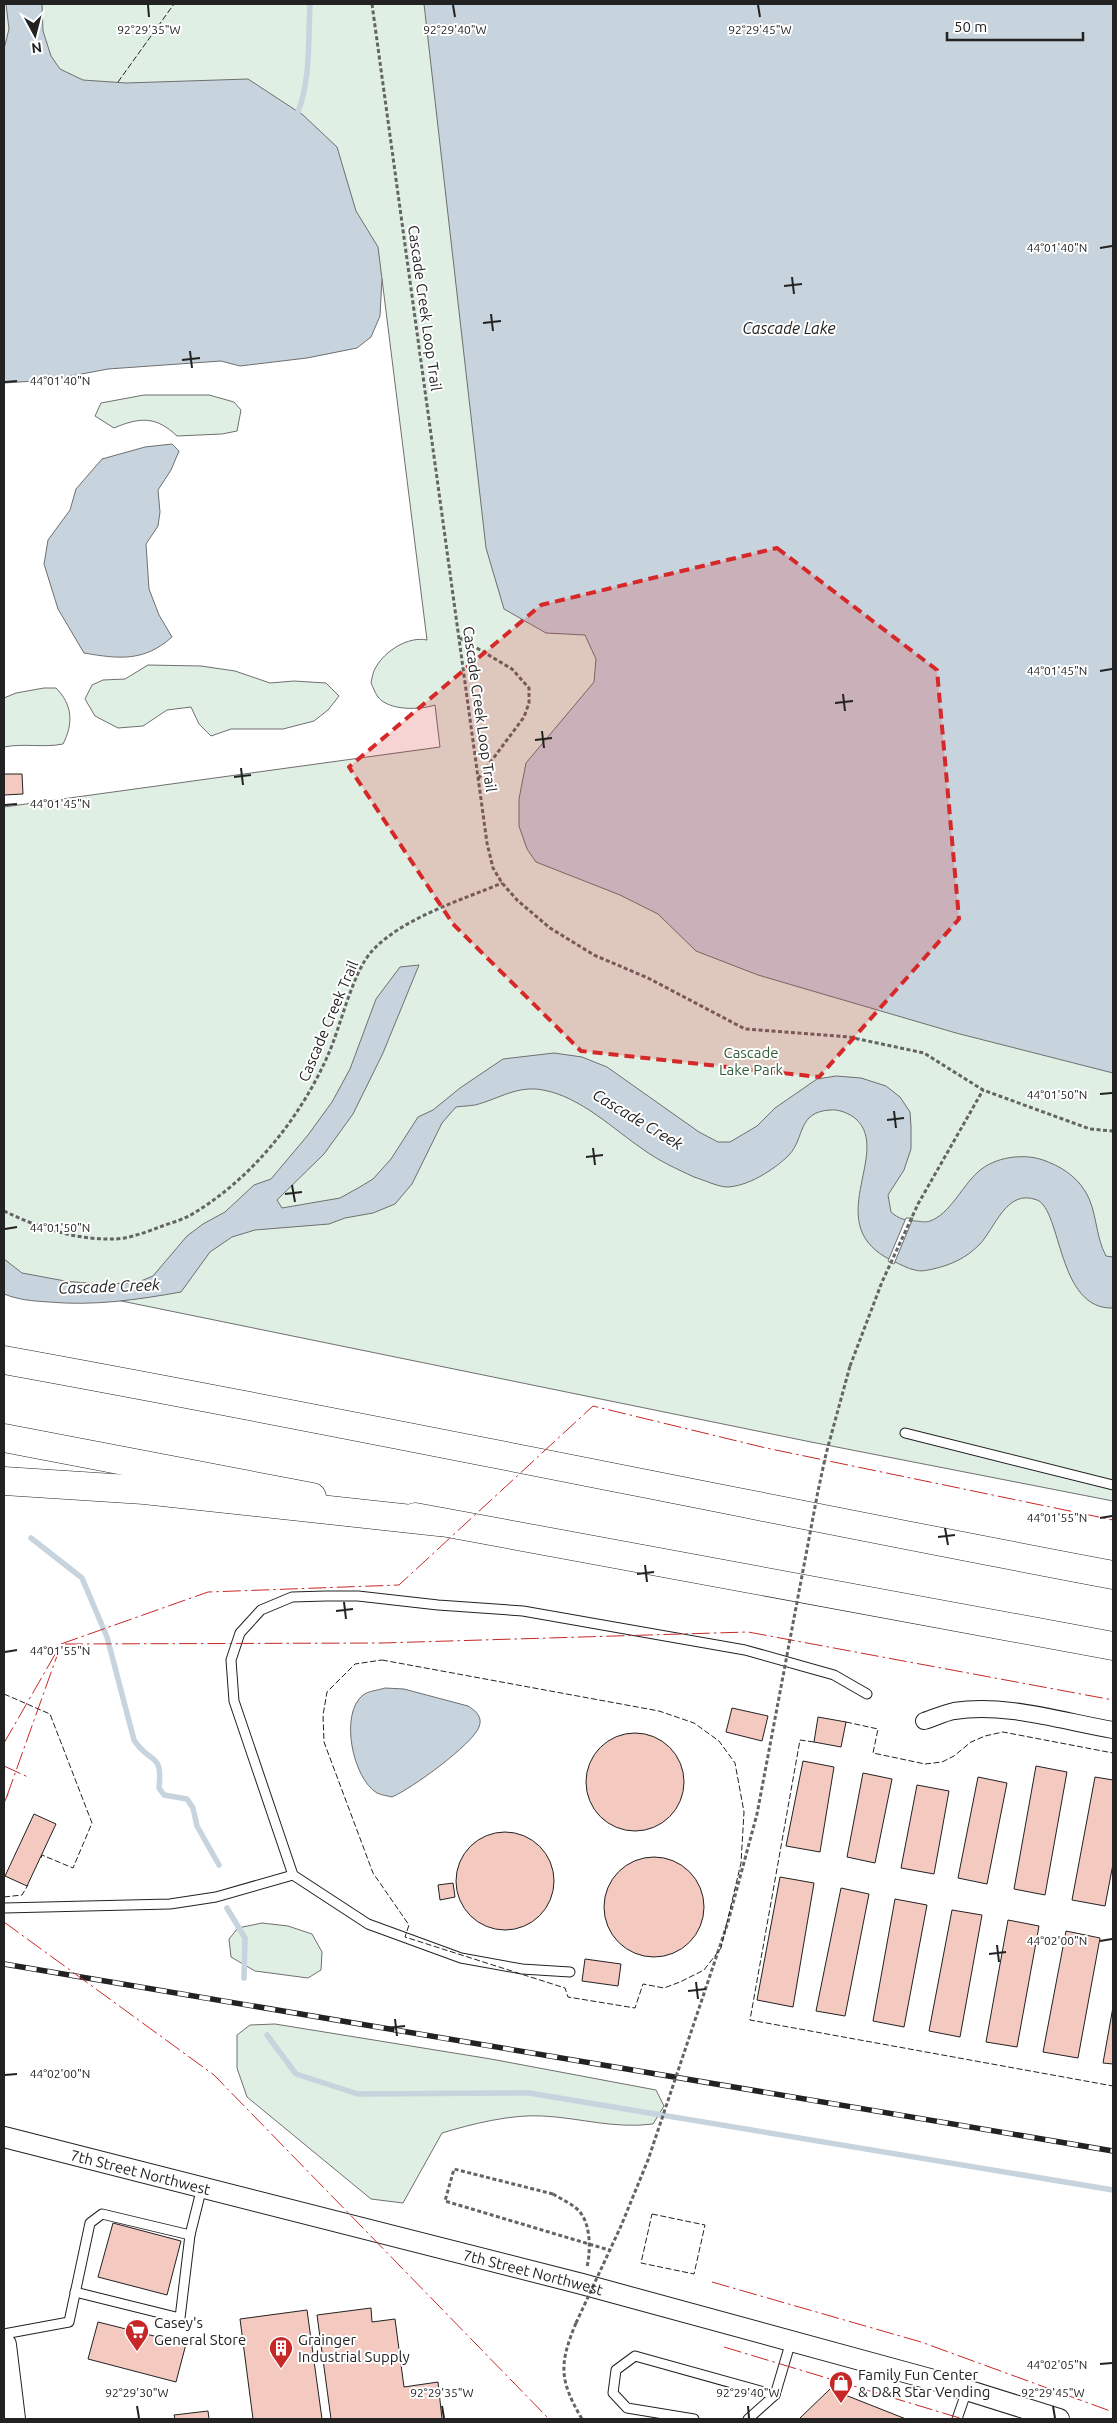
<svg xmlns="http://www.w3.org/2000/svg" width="1117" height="2423" font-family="Ubuntu,sans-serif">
  <rect width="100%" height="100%" fill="#fff"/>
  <!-- green -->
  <g fill="#e0efe3" stroke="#6f6f6f">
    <path d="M4,4H1113V1501L811,1442L4,1277V807L440,747L435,705C420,710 389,711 378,697C375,693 373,687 371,683C372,678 373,671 376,667C385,651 408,636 427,640L382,279L4,132Z"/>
    <path d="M144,395H209L234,402L241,410L237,431L222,434L177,436C156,416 140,417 114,428L95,416L101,403Z"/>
    <path d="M148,665L201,666L235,671L270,683L294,681L326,683L339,696L328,710L314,721L283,729H231L211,736L199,724L191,707L167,710L143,726L118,728L95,716L85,699L92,685L103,680L125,679Z"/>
    <path d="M44,688H56C72,704 74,723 63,744C43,748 24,743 4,747V698L16,693Z"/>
    <path d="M262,1923L288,1926L312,1934L322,1952L321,1970L308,1978L255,1971L231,1957L229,1939L238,1928Z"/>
    <path d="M275,2024L491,2059L656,2090L664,2106L653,2124C614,2129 581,2118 543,2116C512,2114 471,2124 442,2133L403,2203L371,2199L247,2097L237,2068V2035L250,2025Z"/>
  </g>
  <!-- water -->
  <g fill="#c7d3dd" stroke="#6f6f6f">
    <path d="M6,4H42L43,31L51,56L60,69L83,80L126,83L248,79L303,115L337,147L356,211L378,247L382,279L380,316L371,337L357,348L307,358L240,366L221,361L108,369L50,380L4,383V49L9,29Z"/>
    <path d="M424,4H1113V1073L956,1033L758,975L696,951L658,914L620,895L536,862L527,849L519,826V799L526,763L594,682L596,659L585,635L546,633L504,609L486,548Z"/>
    <path d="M172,444L179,451L171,470L158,490L160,512L158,526L146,544L149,589L159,615L172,637C144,662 119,659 84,653L58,609L44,564L48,540L70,510L76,489L102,459L145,447Z"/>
    <path d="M419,965L383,1053L353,1114L324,1154L277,1200L282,1208L340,1198L358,1188L373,1179L391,1159L418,1117L433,1110L460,1088L503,1059L554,1053L582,1057L607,1067L699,1132L718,1142H730L757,1126L775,1108L817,1079L836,1076L861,1078L886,1086L900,1097L910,1112L911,1126V1149L904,1170L888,1195L891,1212C899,1219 904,1220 915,1221C919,1221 926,1223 930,1221C950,1214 962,1186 978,1172C994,1157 1023,1153 1043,1160C1060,1166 1075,1175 1085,1191C1097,1209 1095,1236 1106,1256L1113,1257V1308C1057,1310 1062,1210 1037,1200C1006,1188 995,1229 979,1245C966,1258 951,1265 933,1269C928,1270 921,1272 915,1270C908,1269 900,1264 893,1261C818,1226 893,1153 856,1119C849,1113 838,1109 830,1110C797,1112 805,1138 789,1155C774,1170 747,1187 726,1187C716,1186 704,1180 694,1177C677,1169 659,1161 644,1150C613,1129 581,1097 543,1090C517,1085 499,1099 475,1105C469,1106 463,1106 456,1107L442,1123L412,1184L395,1204L373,1213L345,1218L329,1224L255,1230L232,1237L210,1252L181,1292C136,1300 94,1306 49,1302C33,1301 19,1300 4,1294V1259L22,1273L65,1281L98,1284L136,1283L153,1276L187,1236L203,1224L225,1212L254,1185L271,1179L308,1135L332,1102L350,1069L376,999L400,967Z"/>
    <path d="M385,1688L404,1689L468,1706C476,1711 483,1717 479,1727C472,1745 411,1789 392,1797C388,1796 381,1795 377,1793C353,1779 339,1714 363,1695C368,1691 379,1690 385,1688Z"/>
  </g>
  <!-- pier -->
  <path fill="#fff" stroke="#6f6f6f" d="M906,1218H913L894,1264L888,1261Z"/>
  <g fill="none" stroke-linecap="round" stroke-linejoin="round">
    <!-- stream -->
    <g stroke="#c7d3dd" stroke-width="5.5">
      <path d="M298,112C311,78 308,39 310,4"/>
      <path d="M31,1538L82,1578L107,1637L134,1740C150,1765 163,1751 159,1788L164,1795L187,1799L193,1808L197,1826L219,1865"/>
      <path d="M227,1908L245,1938L244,1978"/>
      <path d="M267,2035L296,2074L358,2094L529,2093L1113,2190"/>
    </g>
  </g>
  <!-- building -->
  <g fill="#f3c9c0" stroke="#222">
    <path d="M4,774H22L23,794L4,795V797Z"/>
    <path d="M732,1708L768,1716L762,1741L726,1732Z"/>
    <path d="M818,1717L846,1722L841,1747L814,1742Z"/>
    <circle cx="635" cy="1782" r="49"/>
    <path d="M803,1761L834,1767L820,1852L786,1846Z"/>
    <path d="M1036,1766L1067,1772L1045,1895L1014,1889Z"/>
    <path d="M863,1773L892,1779L875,1863L847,1857Z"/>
    <path d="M978,1777L1007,1783L987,1884L958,1878Z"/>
    <path d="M1095,1777L1113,1780V1864L1105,1906L1072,1900Z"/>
    <path d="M917,1785L949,1791L934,1874L901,1868Z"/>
    <path d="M34,1814L56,1824L27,1886L5,1876Z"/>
    <circle cx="505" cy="1881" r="49"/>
    <circle cx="654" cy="1907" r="50"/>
    <path d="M780,1877L814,1883L793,2007L757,2000Z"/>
    <path d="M453,1883L455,1897L440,1900L438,1885Z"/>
    <path d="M841,1888L869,1894L845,2016L816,2011Z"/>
    <path d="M895,1899L927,1905L904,2027L873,2021Z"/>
    <path d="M952,1910L982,1915L960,2037L929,2031Z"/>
    <path d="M1008,1920L1039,1926L1017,2047L986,2042Z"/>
    <path d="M1066,1931L1100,1938L1078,2058L1043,2052Z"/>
    <path d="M585,1959L621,1964L618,1986L582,1981Z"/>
    <path d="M1113,2007V2064L1103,2063Z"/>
    <path d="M113,2223L181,2241L167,2295L98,2277Z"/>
    <path d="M371,2308L372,2322L395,2319L404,2387L438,2382L442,2419H331L317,2315Z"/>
    <path d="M307,2310L322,2419H253L240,2319Z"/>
    <path d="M98,2322L186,2344L176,2382L88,2359Z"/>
    <path d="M830,2389L906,2419H799Z"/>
    <path d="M208,2411L209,2419H175L174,2415Z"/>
  </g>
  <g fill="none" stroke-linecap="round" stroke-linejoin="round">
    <!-- service casing -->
    <g stroke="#222" stroke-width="11">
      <g id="service">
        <path d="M905,1433L1113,1485"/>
        <path d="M4,1908L170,1904L216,1897L293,1875"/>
        <path d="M570,1972L522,1969L461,1958L368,1924L293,1875L234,1701L231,1660L240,1633L261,1610L292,1597L326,1596H358L438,1605L523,1611L745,1650L834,1675L867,1694"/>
        <path d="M75,2292L180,2318L190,2235"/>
        <path d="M4,2334L69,2322L90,2223L102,2214L190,2235L202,2187"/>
        <path d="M694,2419L627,2408L613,2393L616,2370L635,2356L775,2395"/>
        <path d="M748,2419L775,2395L791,2341"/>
        <path d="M957,2419L967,2390"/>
      </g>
    </g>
    <!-- minor casing -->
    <g stroke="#222" stroke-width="18">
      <path id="minor" d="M924,1721C934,1718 944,1713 954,1711C1006,1703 1061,1721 1113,1730"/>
    </g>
    <!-- tertiary casing -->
    <g stroke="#222" stroke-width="22">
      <g id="tertiary">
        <path id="s1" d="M4,2137L582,2284L941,2382L1059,2419"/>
      </g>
    </g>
    <!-- secondary casing -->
    <g stroke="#222" stroke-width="26">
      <path id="secondary" d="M4,2345L13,2419"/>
    </g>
    <!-- trunk casing -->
    <g stroke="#222" stroke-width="29">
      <g id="trunk">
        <path d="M4,1360C374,1427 743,1505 1113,1575"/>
        <path d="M4,1438L312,1497"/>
        <path d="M415,1517L1113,1646"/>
      </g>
    </g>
    <!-- motorway casing -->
    <g stroke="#222" stroke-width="29">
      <path id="motorway" d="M4,1481L144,1490L439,1522"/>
    </g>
    <!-- path -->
    <g stroke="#646464" stroke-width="3" stroke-dasharray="4 2.5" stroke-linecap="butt">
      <path d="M372,4L487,843L493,868L502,883L517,900L550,928L594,955L648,978L745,1029L849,1037L924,1053L983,1090L1090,1129L1113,1131"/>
      <path d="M460,638L512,669L529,688V703L524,717L478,779"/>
      <path d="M4,1211C37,1227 75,1240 113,1239C127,1239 144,1233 157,1228C167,1224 179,1221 189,1216C250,1181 300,1119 328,1055C341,1026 352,973 372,951C402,918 462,900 502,883"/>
      <path d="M850,1366L882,1282L918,1204L983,1090"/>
      <path d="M553,2194C561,2199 570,2203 577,2209C591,2221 591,2250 587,2267"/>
      <path d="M576,2323C559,2364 559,2380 582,2419"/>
    </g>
    <!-- service -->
    <use href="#service" stroke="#fff" stroke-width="9"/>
    <!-- minor -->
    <use href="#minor" stroke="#fff" stroke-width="16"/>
    <!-- tertiary -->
    <use href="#tertiary" stroke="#fff" stroke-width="20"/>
    <!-- secondary -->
    <use href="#secondary" stroke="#fff" stroke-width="24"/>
    <!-- trunk -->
    <use href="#trunk" stroke="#fff" stroke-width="28"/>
    <!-- motorway -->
    <use href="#motorway" stroke="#fff" stroke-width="28"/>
    <!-- rail casing -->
    <g stroke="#222" stroke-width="5.5">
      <path id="rail" d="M4,1964L1113,2151"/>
    </g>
    <!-- rail -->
    <use href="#rail" stroke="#fff" stroke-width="4" stroke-dasharray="11" stroke-linecap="butt"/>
    <!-- path-bridge -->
    <g stroke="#646464" stroke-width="3" stroke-dasharray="4 2.5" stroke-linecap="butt">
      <path d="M553,2194L454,2169L445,2201L609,2250"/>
      <path d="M576,2323L621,2226L648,2160L728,1922L757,1814L818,1491L826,1454L850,1366"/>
    </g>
    <!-- fence -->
    <g stroke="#222" stroke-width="1" stroke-dasharray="6 2.5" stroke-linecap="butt">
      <path d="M118,82L174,4"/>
      <path d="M382,1660L659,1711L694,1723L719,1741L735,1763L744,1812L741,1863L721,1948L704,1970L680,1982L664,1988L643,1984L635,2008L568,1997L565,1988L405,1937L409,1925L373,1873L324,1742L323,1715L327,1692L355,1664Z"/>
      <path d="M4,1694L50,1714L92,1823L73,1868L42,1855L41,1858"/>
      <path d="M846,1722L878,1729L873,1753L925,1764L942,1762L954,1756L971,1742L985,1736L1003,1732L1113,1753"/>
      <path d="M814,1742L800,1740L750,2020L1113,2086"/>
      <path d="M4,1897L22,1895L28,1885"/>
      <path d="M652,2214L705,2225L694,2274L641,2263Z"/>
    </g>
    <!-- power -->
    <g stroke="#c62828" stroke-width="1" stroke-dasharray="18 4 2.5 4" stroke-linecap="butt">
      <path d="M65,1644L382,1643L748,1632L1113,1700"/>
      <path d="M4,1743L61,1644L208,1592L399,1585L593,1406L766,1448L1113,1520"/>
      <path d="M4,1766L30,1778"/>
      <path d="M7,1796L58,1653"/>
      <path d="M4,1803L8,1794"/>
      <path d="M4,1922L214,2075L549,2419"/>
      <path d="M712,2282L921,2342L1113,2412"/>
      <path d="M724,2347L963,2419"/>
    </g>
  </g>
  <!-- marked area -->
  <path fill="#d62828" fill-opacity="0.2" stroke="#d62828" stroke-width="4" stroke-dasharray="10 6" stroke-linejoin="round" d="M777,548L937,670L959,919L819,1077L581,1051L453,924L349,767L541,605Z"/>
  <!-- ticks -->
  <path fill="none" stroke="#222" stroke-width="2" d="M148,5L149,17M453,5L455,17M758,5L760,17M1100,248L1112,246M792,277L794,294M784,286L802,284M491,314L493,331M483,323L501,321M190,351L192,368M182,360L200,358M5,382L17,381M1100,671L1112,669M843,694L845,711M835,703L853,701M542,731L544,748M535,740L552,738M241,768L243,785M234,777L251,775M5,805L17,804M1100,1094L1112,1093M894,1111L896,1128M887,1120L904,1118M593,1148L595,1165M586,1157L603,1155M292,1185L295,1202M285,1194L302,1192M5,1229L17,1227M1100,1518L1112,1516M945,1528L948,1545M938,1537L955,1535M645,1565L647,1582M637,1574L654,1572M344,1602L346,1619M336,1611L353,1609M5,1652L17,1650M1100,1941L1112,1939M997,1945L999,1962M989,1954L1006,1952M696,1982L698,1999M688,1991L706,1989M395,2019L397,2036M387,2028L405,2026M5,2075L17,2074M1100,2364L1112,2363M137,2406L139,2418M442,2406L444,2418M748,2406L749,2418M1053,2406L1055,2418"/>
  <!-- icons -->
  <defs>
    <g id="supermarket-pin" transform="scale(1.25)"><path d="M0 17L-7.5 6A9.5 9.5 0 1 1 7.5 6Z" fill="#c62828" stroke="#fff"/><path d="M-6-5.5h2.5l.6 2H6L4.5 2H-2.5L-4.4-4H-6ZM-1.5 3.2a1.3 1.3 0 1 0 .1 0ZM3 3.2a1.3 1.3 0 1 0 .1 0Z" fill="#fff"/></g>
    <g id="building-pin" transform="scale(1.25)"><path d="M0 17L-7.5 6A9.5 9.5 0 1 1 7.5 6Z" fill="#c62828" stroke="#fff"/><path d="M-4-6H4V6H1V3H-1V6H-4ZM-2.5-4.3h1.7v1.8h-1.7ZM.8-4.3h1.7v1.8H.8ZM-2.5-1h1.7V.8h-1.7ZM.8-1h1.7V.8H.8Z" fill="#fff"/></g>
    <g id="shop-pin" transform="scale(1.25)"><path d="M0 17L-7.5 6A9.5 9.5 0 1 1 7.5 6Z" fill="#c62828" stroke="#fff"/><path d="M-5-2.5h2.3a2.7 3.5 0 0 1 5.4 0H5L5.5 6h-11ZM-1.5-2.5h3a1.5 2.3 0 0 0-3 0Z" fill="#fff"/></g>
  </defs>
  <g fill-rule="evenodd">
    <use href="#supermarket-pin" x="137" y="2331"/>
    <use href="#building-pin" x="281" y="2348"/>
    <use href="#shop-pin" x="841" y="2383"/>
  </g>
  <g text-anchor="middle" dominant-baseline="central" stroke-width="4" stroke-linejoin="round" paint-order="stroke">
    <!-- street labels -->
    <g font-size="15" fill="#222" stroke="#fff">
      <text transform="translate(425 308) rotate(82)">Cascade Creek Loop Trail</text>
      <text transform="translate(480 709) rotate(82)">Cascade Creek Loop Trail</text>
      <text transform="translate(328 1021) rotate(-67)">Cascade Creek Trail</text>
      <text stroke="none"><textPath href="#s1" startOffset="141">7th Street Northwest</textPath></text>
      <text stroke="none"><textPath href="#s1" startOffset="546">7th Street Northwest</textPath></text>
    </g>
    <!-- park labels -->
    <g font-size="15" fill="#2f5e38" stroke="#fff">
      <text x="751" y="1052">Cascade<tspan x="751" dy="17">Lake Park</tspan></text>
    </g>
    <!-- poi labels -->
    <g font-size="15" fill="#222" stroke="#fff" text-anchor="start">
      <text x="154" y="2322">Casey's<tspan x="154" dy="17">General Store</tspan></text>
      <text x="298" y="2339">Grainger<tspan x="298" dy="17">Industrial Supply</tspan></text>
      <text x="858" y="2374">Family Fun Center<tspan x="858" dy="17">&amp; D&amp;R Star Vending</tspan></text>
    </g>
    <!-- water labels -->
    <g font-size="16" font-style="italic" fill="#222" stroke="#fff">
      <text x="789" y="328">Cascade Lake</text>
      <text transform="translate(638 1119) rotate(31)">Cascade Creek</text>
      <text transform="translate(109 1286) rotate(-2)">Cascade Creek</text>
    </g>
  </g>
  <g font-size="12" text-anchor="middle" fill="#222" stroke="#fff" stroke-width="4" stroke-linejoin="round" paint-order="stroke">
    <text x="149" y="34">92°29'35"W</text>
    <text x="455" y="34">92°29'40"W</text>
    <text x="760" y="34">92°29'45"W</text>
    <text x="1057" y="252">44°01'40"N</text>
    <text x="60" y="385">44°01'40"N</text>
    <text x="1057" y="675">44°01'45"N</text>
    <text x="60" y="808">44°01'45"N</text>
    <text x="1057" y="1099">44°01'50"N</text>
    <text x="60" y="1232">44°01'50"N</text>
    <text x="1057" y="1522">44°01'55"N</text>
    <text x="60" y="1655">44°01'55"N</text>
    <text x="1057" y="1945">44°02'00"N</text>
    <text x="60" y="2078">44°02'00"N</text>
    <text x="1057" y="2369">44°02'05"N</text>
    <text x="137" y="2397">92°29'30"W</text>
    <text x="442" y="2397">92°29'35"W</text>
    <text x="748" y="2397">92°29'40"W</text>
    <text x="1053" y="2397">92°29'45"W</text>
  </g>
  <!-- border -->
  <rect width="1117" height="2423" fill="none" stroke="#222222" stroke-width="10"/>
  <!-- north arrow -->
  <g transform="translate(35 35) rotate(173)" stroke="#ffffff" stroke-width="4" paint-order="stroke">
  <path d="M0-4L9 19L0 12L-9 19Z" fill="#222222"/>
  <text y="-8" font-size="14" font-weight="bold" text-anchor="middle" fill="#222222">N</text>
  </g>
  <!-- scale -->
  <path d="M947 32v8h136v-8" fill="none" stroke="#222222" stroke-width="2.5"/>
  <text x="954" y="32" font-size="15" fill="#222222" stroke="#ffffff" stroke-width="4" paint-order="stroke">50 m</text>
</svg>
